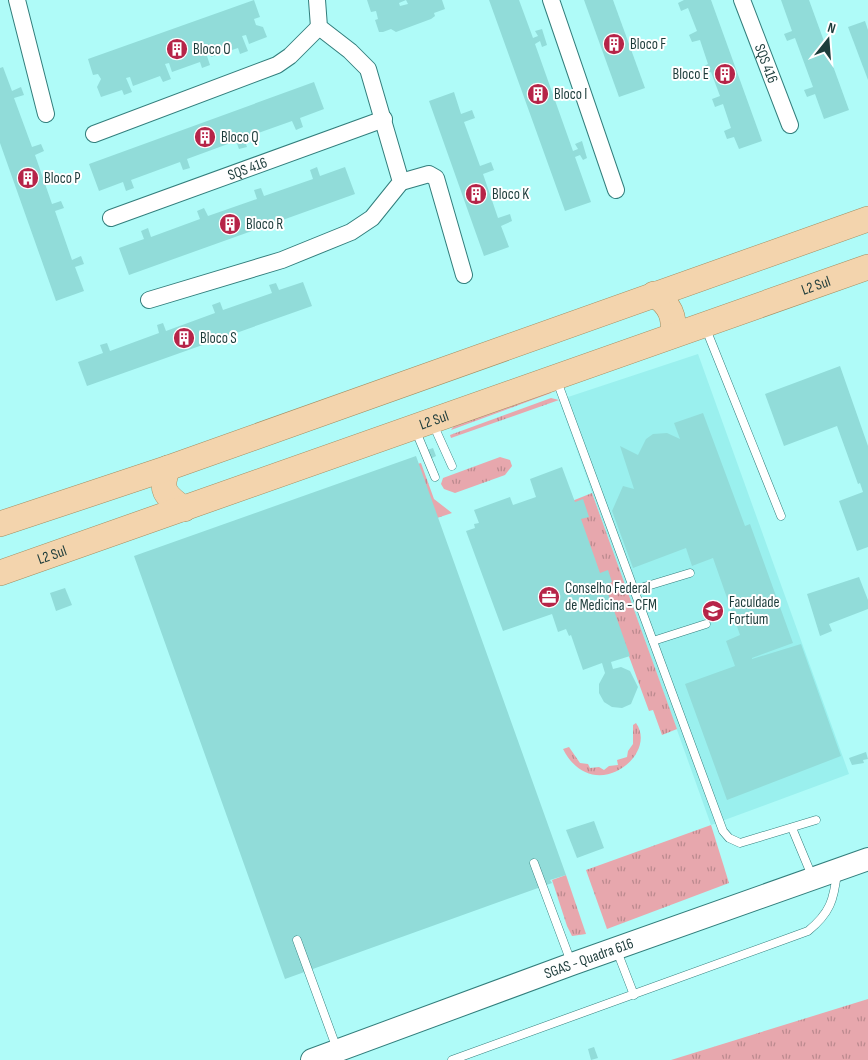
<svg xmlns="http://www.w3.org/2000/svg" width="868" height="1060" font-family="'Sofia Sans Condensed',sans-serif">
  <defs>
    <pattern id="grass-tufts" width="24" height="20" patternUnits="userSpaceOnUse" patternTransform="scale(1.25)"><rect width="24" height="20" fill="#e7a7ad"/><path d="M3 7l-1-3M5 7V3M7 7l1-3M15 17l-1-3M17 17v-4M19 17l1-3" fill="none" stroke="#bb898e"/></pattern>
  </defs>
  <rect width="100%" height="100%" fill="#affbf8"/>
  <!-- built -->
  <path fill="#9af0ee" d="M698,354L849,774L711,825L559,400Z"/>
  <!-- grass -->
  <g fill="url(#grass-tufts)">
    <path d="M550,389L551,393L451,430L456,423Z"/>
    <path d="M551,398L559,400L451,438L450,435Z"/>
    <path d="M500,457L510,460L512,466L505,475L455,493L444,489L441,484L443,478Z"/>
    <path d="M421,463L434,499L452,513L437,518L417,464Z"/>
    <path d="M592,493L677,729L662,735L653,710L649,711L572,501Z"/>
    <path d="M636,723C659,755 593,807 563,749L569,747L580,763L588,764L590,768L599,767L604,770L609,766L618,765L617,760L627,757L628,751L633,744V725Z"/>
    <path d="M711,825L729,883L607,929L586,870Z"/>
    <path d="M566,875L586,934L572,936L567,926L552,880Z"/>
    <path d="M868,999V1060H671Z"/>
  </g>
  <!-- building -->
  <g fill="#91dcd9">
    <path d="M254,0L260,17L254,19L256,25L263,27L267,37L249,44L246,35L242,36L248,51L240,54L238,48L211,57L208,49L205,50L210,65L202,68L200,62L172,72L169,63L165,64L171,79L163,82L160,76L133,86L130,77L126,78L132,92L124,95L122,90L101,97L97,87L101,79L98,74L93,75L88,59Z"/>
    <path d="M367,0H406L399,3L400,6L408,4L406,0H442L445,9L434,13L435,16L431,19L396,32L391,29L383,32H379L375,20L378,19L376,11L371,12Z"/>
    <path d="M489,0H519L533,38L538,36L535,31L542,29L547,45L542,47L540,41L535,44L573,151L578,149L575,144L582,141L587,158L583,160L580,155L575,157L591,202L565,211Z"/>
    <path d="M584,0H613L645,88L619,97Z"/>
    <path d="M684,0H711L762,141L739,149L734,137L727,139L724,131L731,128L723,104L715,107L712,99L720,96L711,72L704,75L701,68L708,64L700,40L692,42L689,35L697,31L688,8L681,11L678,3Z"/>
    <path d="M781,0H809L849,110L824,119L815,94L807,97L804,90L813,87L795,38L787,41L784,34L792,31Z"/>
    <path d="M865,21L868,30V80L848,27Z"/>
    <path d="M3,67L12,91L21,87L24,95L14,98L32,147L41,144L44,151L35,155L52,204L61,201L64,208L55,211L72,260L81,256L84,264L75,267L84,291L56,301L0,143V68Z"/>
    <path d="M314,82L324,109L300,118L303,127L296,130L292,121L244,138L247,147L239,149L236,141L187,159L190,168L183,170L180,162L131,180L134,188L126,191L123,182L99,191L89,164Z"/>
    <path d="M454,92L461,114L472,110L475,118L464,122L480,166L491,162L494,170L483,174L498,218L510,214L512,221L501,226L509,247L484,256L429,101Z"/>
    <path d="M317,167L320,176L345,167L355,194L129,275L119,248L144,239L141,231L148,228L151,237L200,219L197,211L204,208L208,216L257,199L254,190L261,188L264,196L313,179L310,170Z"/>
    <path d="M303,282L312,306L87,386L78,362L103,353L100,345L107,343L110,351L159,333L157,325L163,323L166,331L215,313L212,305L220,302L223,310L272,293L269,285L276,283L279,290Z"/>
    <path d="M840,366L868,446V547L857,551L839,501L863,492L860,483L858,484L837,426L784,446L765,394Z"/>
    <path d="M703,413L745,526L750,524L793,643L752,658V659L801,644L841,756L727,800L685,684L735,666L726,641L740,635L713,558L692,566L686,548L633,568L612,511L623,486L634,489L620,446L638,455L646,439L653,434L667,433L680,439L674,423Z"/>
    <path d="M433,448L436,456L430,459L427,450Z"/>
    <path d="M416,456L566,875L550,880L552,883L285,979L134,556Z"/>
    <path d="M562,467L575,502L583,499L589,517L581,519L600,573L608,570L612,582L605,585L630,656L611,662L613,669L621,667L630,671L638,687L631,704L622,708L612,707L604,702L599,693V684L605,673L602,663L583,670L571,635L569,636L566,629L558,632L552,614L503,631L466,531L475,528L474,524L479,523L474,510L510,497L513,505L536,497L530,479Z"/>
    <path d="M859,577L868,600V609L829,624L832,631L820,636L807,594Z"/>
    <path d="M65,588L72,605L56,611L50,593Z"/>
    <path d="M866,752L868,759L863,760L864,763L852,765L849,758Z"/>
    <path d="M594,821L604,848L577,858L566,830Z"/>
    <path d="M594,1047L598,1058L591,1060L588,1049Z"/>
  </g>
  <g fill="none" stroke-linecap="round" stroke-linejoin="round">
    <!-- lane casing -->
    <g stroke="#327e7c" stroke-width="9">
      <g id="lane">
        <path d="M706,329L781,516"/>
        <path d="M557,381L723,831L729,838L740,843L816,820"/>
        <path d="M433,424L452,466"/>
        <path d="M415,429L435,477"/>
        <path d="M634,590L690,573"/>
        <path d="M653,641L706,624"/>
        <path d="M792,828L812,876"/>
        <path d="M534,863L571,962"/>
        <path d="M297,940L337,1049"/>
        <path d="M617,951L634,995"/>
        <path d="M452,1060L808,931C830,913 834,900 837,872"/>
      </g>
    </g>
    <!-- street casing -->
    <g stroke="#327e7c" stroke-width="18">
      <g id="street">
        <path d="M17,0L46,114"/>
        <path d="M551,0L616,190"/>
        <path id="s1" d="M742,0L790,125"/>
        <path d="M94,134L277,65L290,56L319,27"/>
        <path d="M401,182L429,174L436,178L464,275"/>
        <path id="s2" d="M111,218L384,119"/>
        <path d="M149,300L282,260L351,232L372,218L401,182L368,69L350,51L319,27L317,0"/>
      </g>
    </g>
    <!-- secondary casing -->
    <g stroke="#327e7c" stroke-width="24">
      <g id="secondary">
        <path id="s3" d="M312,1060L572,964L868,859"/>
      </g>
    </g>
    <!-- primary casing -->
    <g stroke="#a38d61" stroke-width="26">
      <g id="primary">
        <path d="M654,294C670,305 675,316 673,335"/>
        <path d="M168,468C159,490 165,495 184,509"/>
        <path d="M0,524L168,468L868,219"/>
        <path id="s4" d="M0,573L868,267"/>
      </g>
    </g>
    <!-- lane -->
    <use href="#lane" stroke="#fff" stroke-width="8"/>
    <!-- street -->
    <use href="#street" stroke="#fff" stroke-width="16"/>
    <!-- secondary -->
    <use href="#secondary" stroke="#fff" stroke-width="22"/>
    <!-- primary -->
    <use href="#primary" stroke="#f3d4ad" stroke-width="25"/>
  </g>
  <!-- icons -->
  <defs>
    <g id="building-disc" transform="scale(1.125)"><circle r="9.5" fill="#b62448" stroke="#fff"/><path d="M-4-6H4V6H1V3H-1V6H-4ZM-2.5-4.3h1.7v1.8h-1.7ZM.8-4.3h1.7v1.8H.8ZM-2.5-1h1.7V.8h-1.7ZM.8-1h1.7V.8H.8Z" fill="#fff"/></g>
    <g id="office-disc" transform="scale(1.125)"><circle r="9.5" fill="#b62448" stroke="#fff"/><path d="M-6-3h4V-5.5h4V-3h4V5H-6ZM-1-4.5V-3h2v-1.5ZM-6 0V1H6V0Z" fill="#fff"/></g>
    <g id="university-disc" transform="scale(1.125)"><circle r="9.5" fill="#b62448" stroke="#fff"/><path d="M0-5L7-2L0 1L-7-2ZM-4 1L0 2.5L4 1V4Q0 6-4 4Z" fill="#fff"/></g>
  </defs>
  <g fill-rule="evenodd">
    <use href="#building-disc" x="614" y="44"/>
    <use href="#building-disc" x="177" y="49"/>
    <use href="#building-disc" x="725" y="74"/>
    <use href="#building-disc" x="538" y="94"/>
    <use href="#building-disc" x="205" y="137"/>
    <use href="#building-disc" x="28" y="178"/>
    <use href="#building-disc" x="476" y="194"/>
    <use href="#building-disc" x="230" y="224"/>
    <use href="#building-disc" x="184" y="338"/>
    <use href="#office-disc" x="549" y="597"/>
    <use href="#university-disc" x="713" y="611"/>
  </g>
  <g text-anchor="middle" dominant-baseline="central" stroke-width="4" stroke-linejoin="round" paint-order="stroke">
    <!-- poi labels -->
    <g font-size="15" fill="#1d3c3b" stroke="#fff" text-anchor="start">
      <text x="630" y="44">Bloco F</text>
      <text x="193" y="49">Bloco O</text>
      <text x="709" y="74" text-anchor="end">Bloco E</text>
      <text x="554" y="94">Bloco I</text>
      <text x="221" y="137">Bloco Q</text>
      <text x="44" y="178">Bloco P</text>
      <text x="492" y="194">Bloco K</text>
      <text x="246" y="224">Bloco R</text>
      <text x="200" y="338">Bloco S</text>
      <text x="565" y="588">Conselho Federal<tspan x="565" dy="17">de Medicina - CFM</tspan></text>
      <text x="729" y="602">Faculdade<tspan x="729" dy="17">Fortium</tspan></text>
    </g>
    <!-- street labels -->
    <g font-size="15" fill="#1d3c3b" stroke="#fff">
      <text stroke="none"><textPath href="#s1" startOffset="68">SQS 416</textPath></text>
      <text stroke="none"><textPath href="#s2" startOffset="145">SQS 416</textPath></text>
      <text stroke="none"><textPath href="#s4" startOffset="865">L2 Sul</textPath></text>
      <text stroke="none"><textPath href="#s4" startOffset="460">L2 Sul</textPath></text>
      <text stroke="none"><textPath href="#s4" startOffset="55">L2 Sul</textPath></text>
      <text stroke="none"><textPath href="#s3" startOffset="295">SGAS - Quadra 616</textPath></text>
    </g>
  </g>
  <!-- north arrow -->
  <g transform="translate(828 40) rotate(17)" stroke="#ffffff" stroke-width="4" paint-order="stroke">
  <path d="M0-4L9 19L0 12L-9 19Z" fill="#1d3c3b"/>
  <text y="-8" font-size="14" font-weight="bold" text-anchor="middle" fill="#1d3c3b">N</text>
  </g>
</svg>
